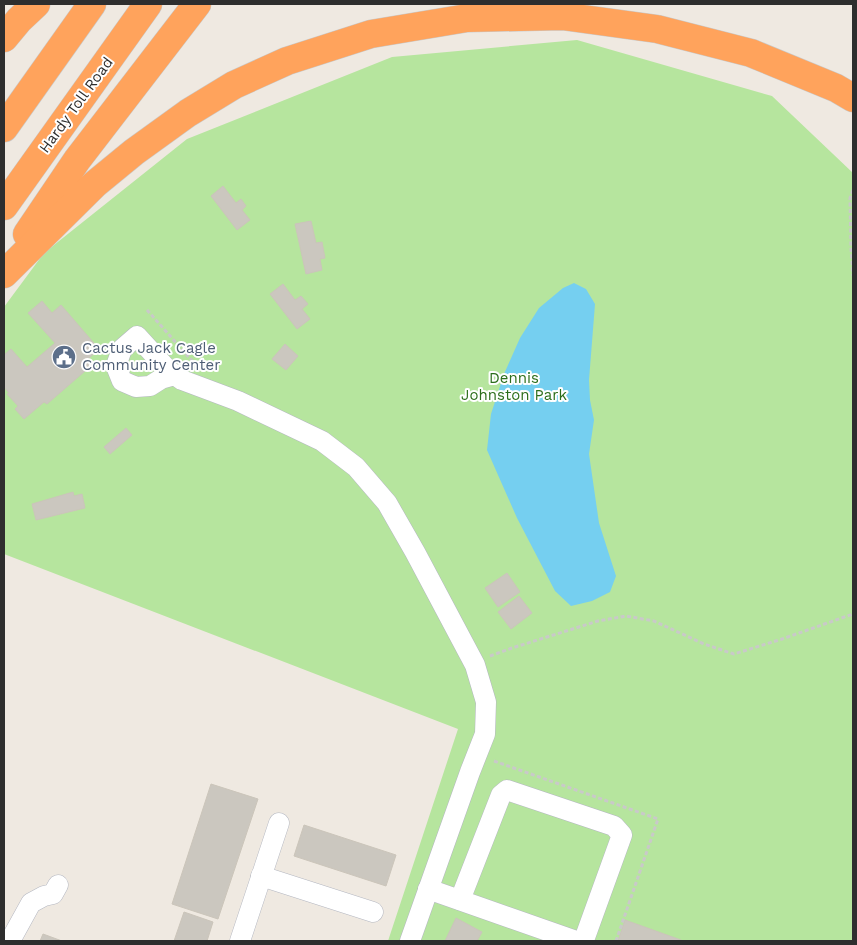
<svg xmlns="http://www.w3.org/2000/svg" width="857" height="945" font-family="'Work Sans',sans-serif">
  <rect width="100%" height="100%" fill="#efe9e1"/>
  <!-- green -->
  <path fill="#b6e59e" d="M577,40L772,96L853,173V941H388L458,729L4,554V307L44,253L187,139L392,57Z"/>
  <!-- water -->
  <path fill="#75cff0" d="M574,283L586,289L595,304L589,380L590,400L594,420L589,454L599,523L616,576L610,592L592,601L571,606L555,591L517,518L487,450L491,414L504,374L520,338L539,308L563,288Z"/>
  <!-- building -->
  <g fill="#cbc7bf" stroke="#cbc5ba">
    <path d="M223,186L236,203L241,199L246,206L242,210L250,220L237,230L211,196Z"/>
    <path d="M311,221L316,243L322,242L325,258L320,259L322,270L306,274L295,224Z"/>
    <path d="M283,284L295,300L301,296L308,304L302,309L310,319L297,329L270,294Z"/>
    <path d="M42,301L52,313L61,305L99,349L87,360L92,365L47,404L44,402L24,419L15,409L18,406L7,394L9,393L4,387V355L11,349L27,367L55,343L28,313Z"/>
    <path d="M285,344L298,356L286,370L272,359Z"/>
    <path d="M126,428L132,435L110,454L104,447Z"/>
    <path d="M73,492L74,496L82,494L85,508L36,520L32,504Z"/>
    <path d="M507,573L520,592L498,607L485,588Z"/>
    <path d="M519,596L532,613L511,629L498,612Z"/>
    <path d="M211,784L258,799L218,919L172,904Z"/>
    <path d="M304,825L396,855L386,886L294,856Z"/>
    <path d="M184,912L213,922L207,941H174Z"/>
    <path d="M456,918L482,932L477,941H445Z"/>
    <path d="M625,920L681,940L680,941H618Z"/>
    <path d="M43,934L62,941H40Z"/>
  </g>
  <g fill="none" stroke-linecap="round" stroke-linejoin="round">
    <!-- minor casing -->
    <g stroke="#b4b7c1" stroke-width="21">
      <g id="minor">
        <path d="M175,375L161,379L150,386L136,387L122,381L116,366L122,349L137,336L168,370L182,380L238,401L322,441L356,467L387,503L415,552L475,665L486,702L485,734L470,772L410,941"/>
        <path d="M261,876L373,912"/>
        <path d="M428,889L576,941"/>
        <path d="M460,900L501,795L507,790L614,826L622,835L584,940L582,941"/>
        <path d="M10,941L31,903L44,896L53,894L58,885"/>
        <path d="M240,941L279,823"/>
      </g>
    </g>
    <!-- highway casing -->
    <g stroke="#c9c9c9" stroke-width="29">
      <g id="highway">
        <path d="M4,38L19,20L36,4"/>
        <path d="M4,128L92,4"/>
        <path d="M4,206L148,4"/>
        <path d="M27,234L77,160L197,4"/>
        <path d="M4,274L95,184L134,152L188,113L234,85L287,61L371,34L467,18L562,16L657,29L751,53L836,88L853,98"/>
      </g>
    </g>
    <!-- path -->
    <g stroke="#c9c9c9" stroke-width="3" stroke-dasharray="4 2.5" stroke-linecap="butt">
      <path d="M853,190L850,198L851,248L853,276"/>
      <path d="M147,310L195,364"/>
      <path d="M490,656L512,648L598,621L626,616L654,621L704,644L734,654L782,639L853,614"/>
      <path d="M494,761L658,819L616,941"/>
    </g>
    <!-- minor -->
    <use href="#minor" stroke="#fff" stroke-width="20"/>
    <!-- highway -->
    <use href="#highway" stroke="#ffa35c" stroke-width="28"/>
  </g>
  <!-- icons -->
  <defs>
    <g id="civic-disc" transform="scale(1.25)"><circle r="9.5" fill="#5c6f8a" stroke="#fff"/><path d="M-.6-6.5H3V-4.5H.6V-3L4-1V1h2V6H-6V1h2V-1L-.6-3ZM-1.2 2.5V6h2.4V2.5Z" fill="#fff"/></g>
  </defs>
  <g fill-rule="evenodd">
    <use href="#civic-disc" x="64" y="357"/>
  </g>
  <g text-anchor="middle" dominant-baseline="central" stroke-width="4" stroke-linejoin="round" paint-order="stroke">
    <!-- street labels -->
    <g font-size="15" fill="#2e2e2e" stroke="#fff">
      <text transform="translate(76 105) rotate(-54)">Hardy Toll Road</text>
    </g>
    <!-- service labels -->
    <g font-size="15" fill="#4e5e75" stroke="#fff" text-anchor="start">
      <text x="82" y="348">Cactus Jack Cagle<tspan x="82" dy="17">Community Center</tspan></text>
    </g>
    <!-- park labels -->
    <g font-size="15" fill="#2c6e1b" stroke="#fff">
      <text x="514" y="378">Dennis<tspan x="514" dy="17">Johnston Park</tspan></text>
    </g>
  </g>
  <!-- border -->
  <rect width="857" height="945" fill="none" stroke="#2e2e2e" stroke-width="10"/>
</svg>
